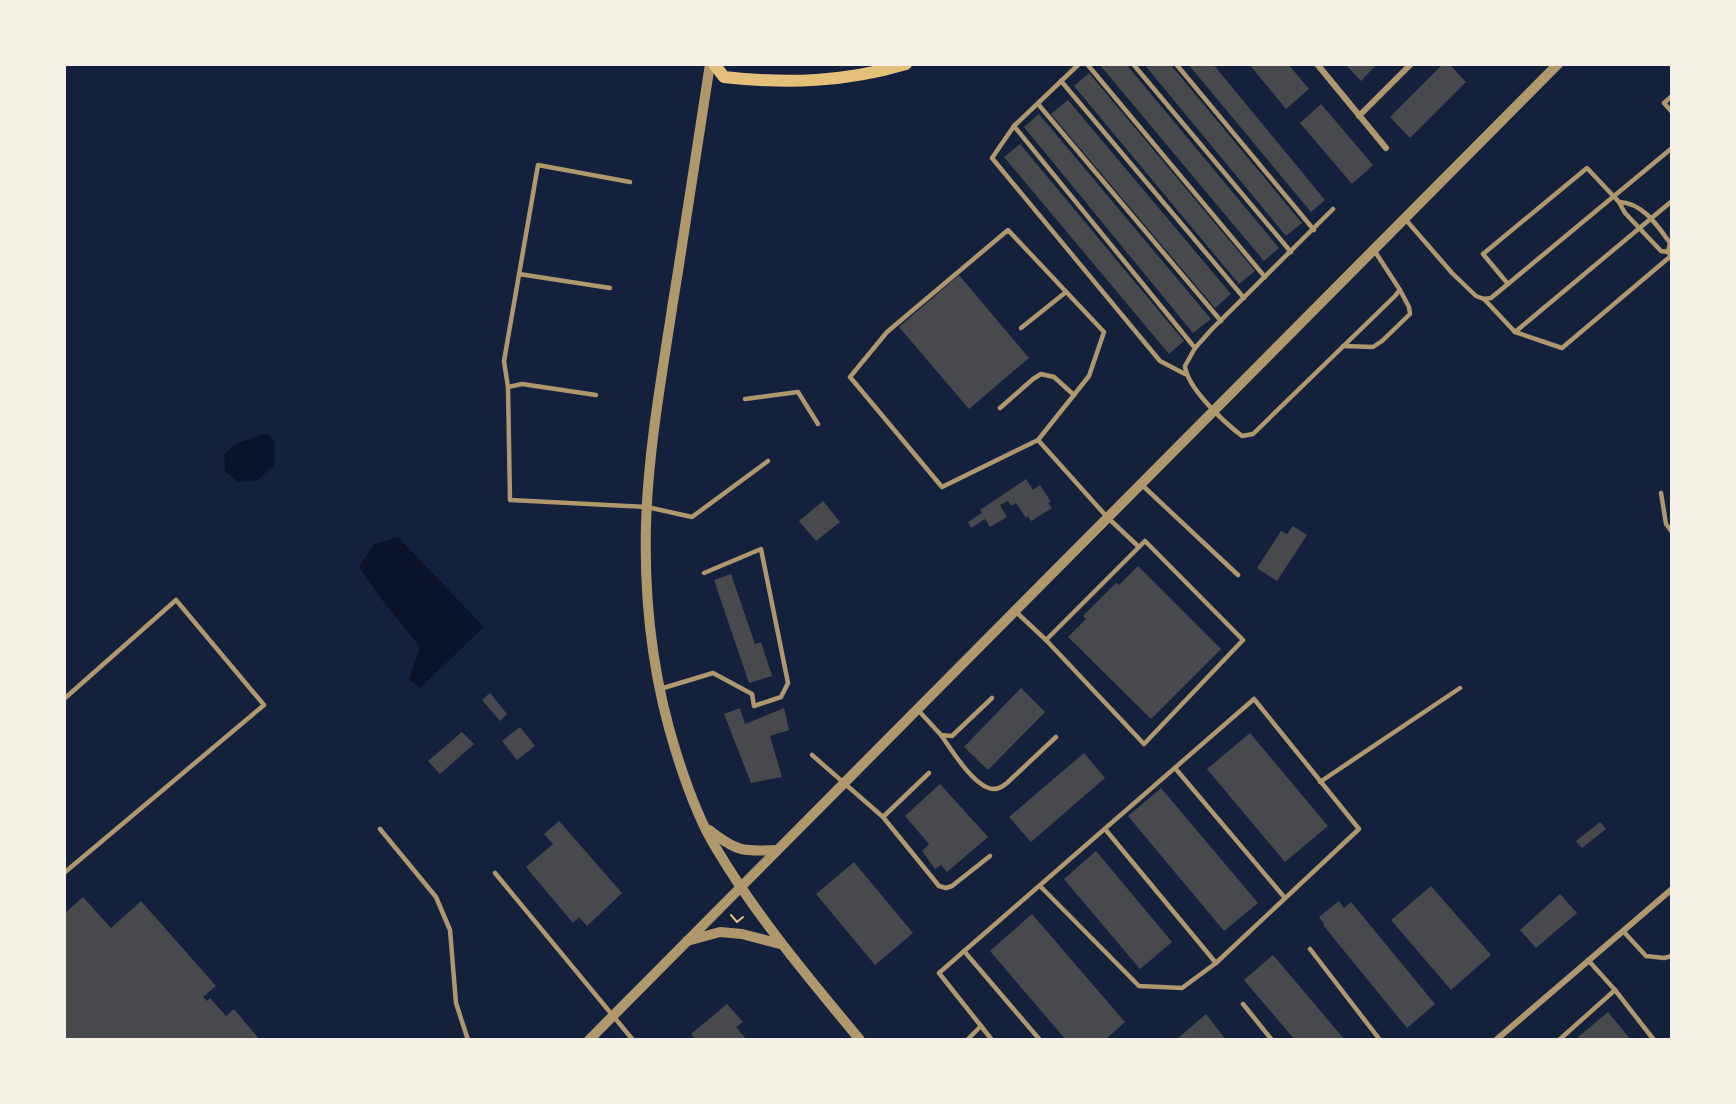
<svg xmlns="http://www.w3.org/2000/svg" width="1736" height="1104" font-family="Poppins,sans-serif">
  <rect width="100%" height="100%" fill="#14213d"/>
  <!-- water -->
  <g fill="#0b132b">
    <path d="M267,433L275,442L274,465L258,480L238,482L225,471L224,454L237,443Z"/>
    <path d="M398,537L484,627L420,688L409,679L420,647L382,600L359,567L374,544Z"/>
  </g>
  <!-- building -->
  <g fill="#48494c">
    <path d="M1099,64H1126L1279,248L1264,261Z"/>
    <path d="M1144,64H1170L1302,223L1286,236Z"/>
    <path d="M1188,64H1213L1325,200L1311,212Z"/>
    <path d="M1249,64H1288L1309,89L1286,109Z"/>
    <path d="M1345,64H1377L1361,81Z"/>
    <path d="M1443,64H1449L1466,82L1410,138L1390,117Z"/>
    <path d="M1089,73L1255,271L1239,284L1074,86Z"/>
    <path d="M1068,100L1231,294L1215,308L1051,114Z"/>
    <path d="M1321,104L1373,165L1352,184L1300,123Z"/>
    <path d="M1039,114L1211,319L1193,333L1024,127Z"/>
    <path d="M1020,144L1184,341L1169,354L1004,157Z"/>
    <path d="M959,275L1029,358L969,409L899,327Z"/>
    <path d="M1026,479L1033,490L1040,485L1051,502L1048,503L1052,508L1031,521L1028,516L1026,518L1016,503L1011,506L1008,501L1000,505L1007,517L990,527L985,519L971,528L968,522L982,513L980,510Z"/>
    <path d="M823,501L840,522L816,541L799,521Z"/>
    <path d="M1293,526L1307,535L1277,581L1257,568L1281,531L1287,534Z"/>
    <path d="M1138,566L1221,649L1151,719L1068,637L1086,619L1083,616L1116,583L1119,585Z"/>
    <path d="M731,574L755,644L761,642L772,676L749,683L714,580Z"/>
    <path d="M1021,688L1045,712L988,770L964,747Z"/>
    <path d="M490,693L507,714L500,721L482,700Z"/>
    <path d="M740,708L745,724L784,708L789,730L770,736L782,777L751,783L724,714Z"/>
    <path d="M520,727L535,746L517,760L502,741Z"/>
    <path d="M462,732L474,744L440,774L428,761Z"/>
    <path d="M1250,733L1328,826L1285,862L1207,769Z"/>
    <path d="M1084,753L1105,778L1031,842L1009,817Z"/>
    <path d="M940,784L988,837L947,872L941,865L935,869L922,851L929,844L905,816Z"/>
    <path d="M1161,788L1258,903L1224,931L1128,816Z"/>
    <path d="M559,821L622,893L587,926L579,917L573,923L526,867L553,844L544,834Z"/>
    <path d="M1600,822L1606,829L1582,848L1576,841Z"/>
    <path d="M1096,851L1172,942L1140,969L1064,879Z"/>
    <path d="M854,862L913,933L875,965L816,894Z"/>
    <path d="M1431,886L1491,955L1451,990L1391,920Z"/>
    <path d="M1560,894L1577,913L1536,948L1520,930Z"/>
    <path d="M83,897L111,928L141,901L216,986L203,997L207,1001L210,998L226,1016L234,1009L260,1040H64V914Z"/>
    <path d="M1339,901L1344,908L1351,902L1435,1004L1407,1028L1323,925L1324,924L1319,917Z"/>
    <path d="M1032,914L1125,1022L1105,1040H1066L990,951Z"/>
    <path d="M1273,955L1345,1040H1295L1244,980Z"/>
    <path d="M727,1004L743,1022L736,1027L747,1040H696L691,1034Z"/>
    <path d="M1608,1012L1631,1040H1578L1577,1038Z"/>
    <path d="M1206,1014L1226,1040H1176Z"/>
  </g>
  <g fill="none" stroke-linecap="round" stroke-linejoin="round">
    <!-- path -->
    <path stroke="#e5c07b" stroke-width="2" d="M731,915L737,922L743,917"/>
    <!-- service -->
    <g stroke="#b1986c" stroke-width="4.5">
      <path d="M1079,64L1014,126L1195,348"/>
      <path d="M1087,64L1265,277"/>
      <path d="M1133,64L1291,252"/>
      <path d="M1176,64L1314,230"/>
      <path d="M1061,81L1244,298"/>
      <path d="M1672,96L1664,103L1672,112"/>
      <path d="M1038,104L1221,321"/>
      <path d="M1014,126L992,158L1160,361L1185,374"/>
      <path d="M630,182L538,165L504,361L508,387L510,500L647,507L692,517L768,461"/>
      <path d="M1619,202C1643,203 1657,225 1670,243L1668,252"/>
      <path d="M1333,209L1212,329L1195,348L1185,366C1187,388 1225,423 1242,436L1253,434L1395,296L1400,290L1374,250"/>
      <path d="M1406,220L1452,273L1476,296L1484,299L1491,298L1672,148"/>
      <path d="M519,274L610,288"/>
      <path d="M1508,284L1483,254L1587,168L1619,202L1625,213L1661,251L1668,252L1671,256"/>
      <path d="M1484,299L1515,332L1562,348L1672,255"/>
      <path d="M1021,328L1066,292"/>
      <path d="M1515,332L1672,201"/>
      <path d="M1343,346L1373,347L1382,341L1410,314L1409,307L1400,290"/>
      <path d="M508,387L522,384L596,395"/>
      <path d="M745,399L798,392L818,424"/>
      <path d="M1000,408L1033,379L1041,374L1054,377L1074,395"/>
      <path d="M1038,440L1089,376L1104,332L1008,230L887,332L850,377L942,487L1038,440L1107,517L1139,547L1145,541L1243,640L1144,744L1046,640L1139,547"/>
      <path d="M1142,485L1238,575"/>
      <path d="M1661,493L1666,524L1672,532"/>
      <path d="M1015,611L1046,640"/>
      <path d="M660,689L713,673L752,694L754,706L781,697L788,683L761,549L704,573"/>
      <path d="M64,699L176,600L264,705L64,873"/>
      <path d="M918,710L941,735L952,736L992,698"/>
      <path d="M941,735C951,749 975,789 994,789C1000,789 1003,786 1007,783L1056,737"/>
      <path d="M812,755L883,817L939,886L946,888L952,886L990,856"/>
      <path d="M1175,768L1285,898"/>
      <path d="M1320,782L1460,688"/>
      <path d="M883,817L929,773"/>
      <path d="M380,829L436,897L450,930L456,1003L468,1040"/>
      <path d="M1105,829L1216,963"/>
      <path d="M495,873L633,1040"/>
      <path d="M1623,931L1646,956L1664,958L1672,956"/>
      <path d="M1310,949L1380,1040"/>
      <path d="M964,951L1040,1040"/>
      <path d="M1615,990L1654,1040"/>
      <path d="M1243,1004L1272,1040"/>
      <path d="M981,1026L992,1040"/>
      <path d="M967,1040L981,1026L939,973L1254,699L1359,829L1216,963L1182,988L1139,986L1040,886"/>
      <path d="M1559,1040L1615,990L1588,960"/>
    </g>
    <!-- minor -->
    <g stroke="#b1986c" stroke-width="6">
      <path d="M1317,64L1386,148"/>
      <path d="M1359,116L1411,64"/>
      <path d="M1496,1040L1672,889"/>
    </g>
    <!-- tertiary -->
    <g stroke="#b1986c" stroke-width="10">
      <path d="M710,64C698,144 686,223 673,302C662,375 648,451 646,525C644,601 653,679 676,752C686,784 698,819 716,848C757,917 809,978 860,1040"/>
      <path d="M709,830C736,851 742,852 777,850"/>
      <path d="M687,941L720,932L742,934L780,944"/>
      <path d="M589,1040L1558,64"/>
    </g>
    <!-- secondary -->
    <path stroke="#e5c07b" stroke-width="12" d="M714,64L724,77C788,84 845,82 906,64"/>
  </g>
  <!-- border -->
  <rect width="1736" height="1104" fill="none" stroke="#f6f1e7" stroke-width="132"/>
</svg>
